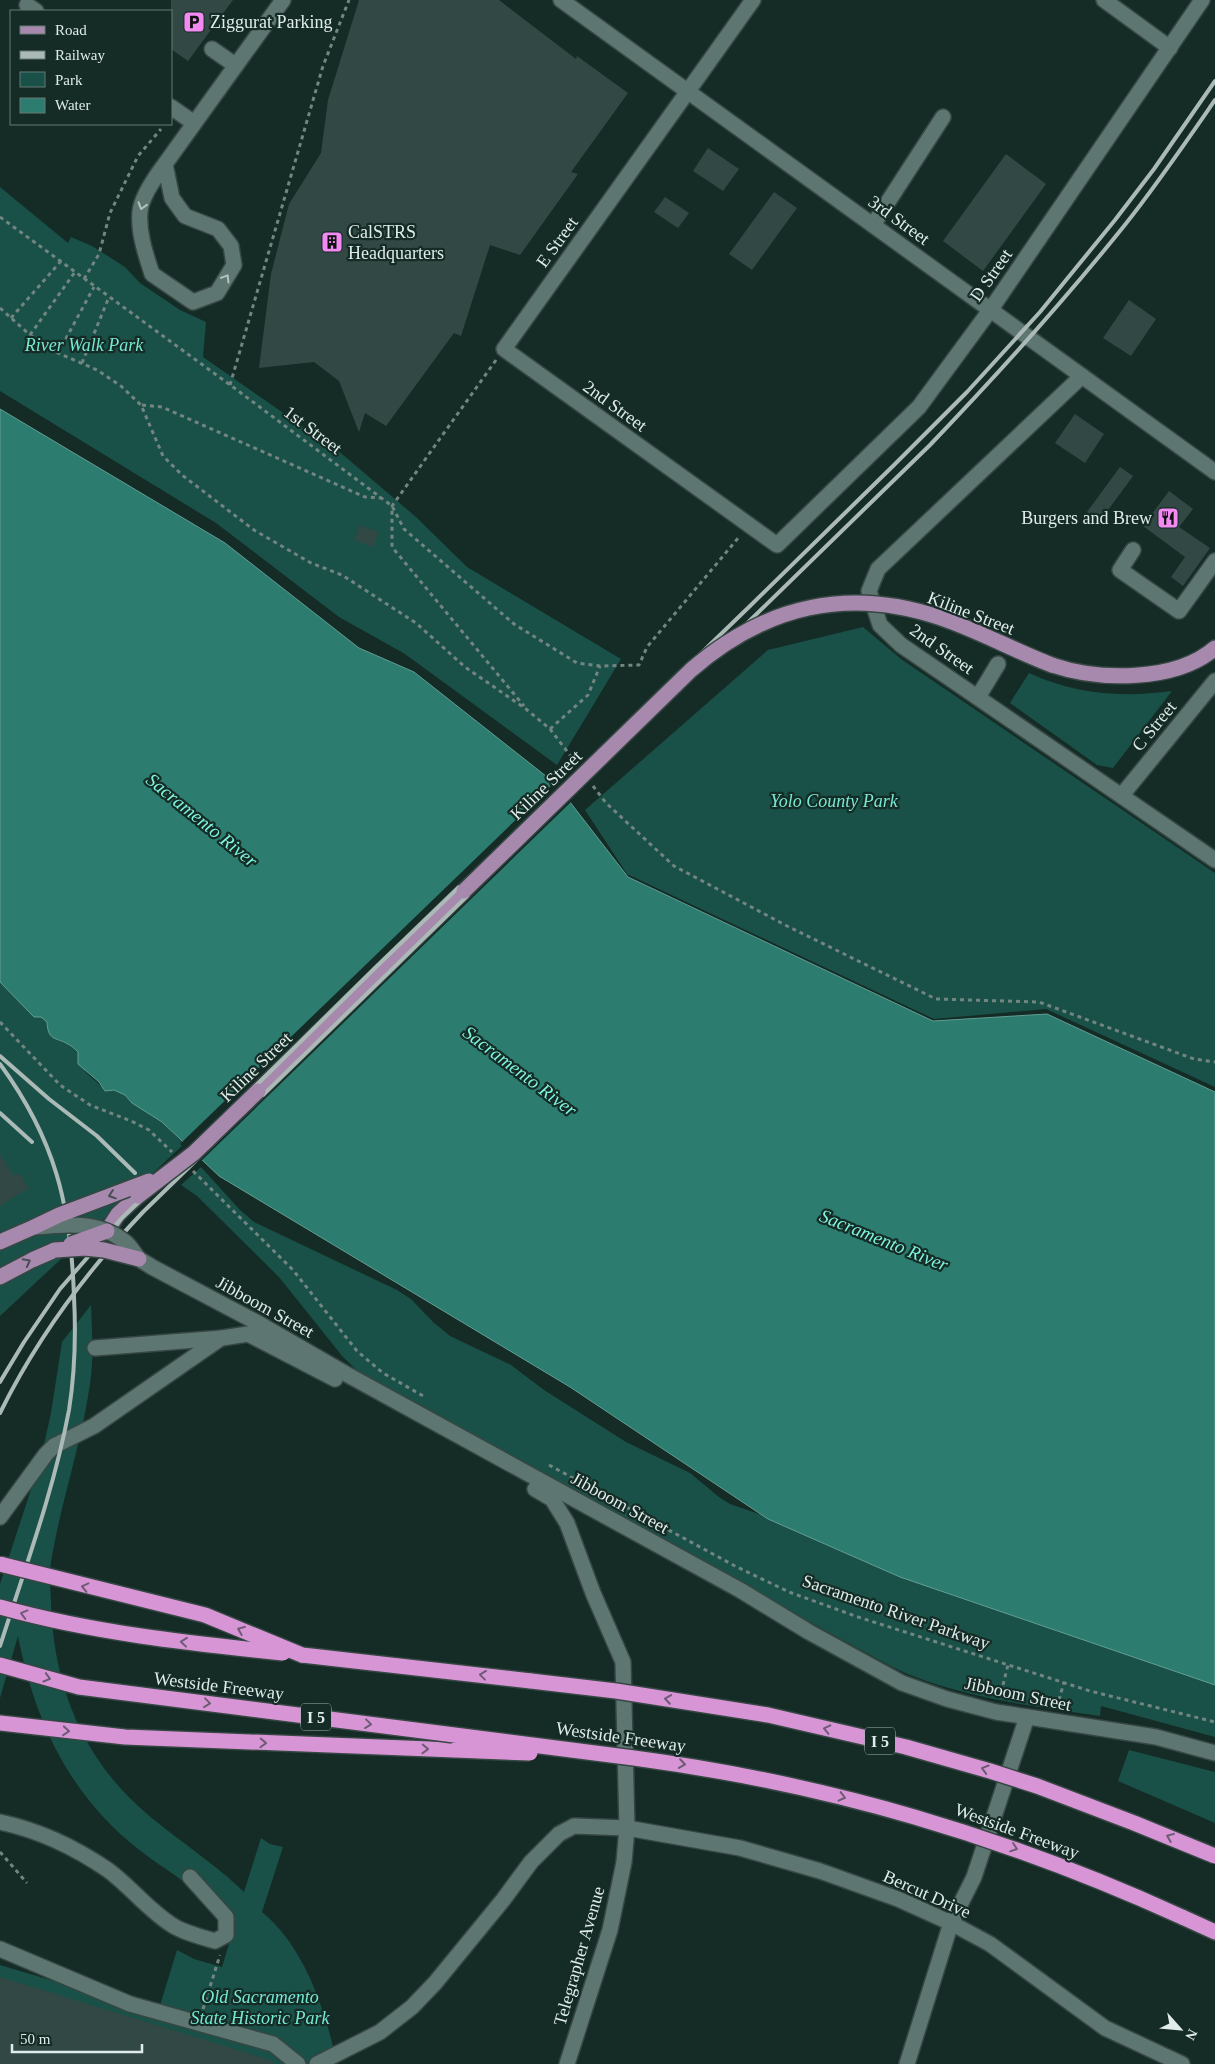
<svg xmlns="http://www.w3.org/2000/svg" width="1215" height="2064" font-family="Georgia,serif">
  <rect width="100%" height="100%" fill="#152b26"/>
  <!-- green -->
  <g fill="#195148">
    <path d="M0,187L68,243L71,237L92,246L125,267L140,283L180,310L206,322L203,357L342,454L416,517L467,567L621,659L557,765L405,654L339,617L216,523L0,391Z"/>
    <path d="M863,627L901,659L1215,873V1087L1046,1009L934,1019L627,874L585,810L768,650Z"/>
    <path d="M1029,673C1074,694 1123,698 1172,691L1113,768L1097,765L1010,703Z"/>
    <path d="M0,982L34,1016L41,1017L47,1022C48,1047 68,1036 79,1053C82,1058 82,1066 85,1071C90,1078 99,1082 105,1091L114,1090L125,1095L132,1103L162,1122L184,1144L0,1316Z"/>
    <path d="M201,1167L239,1209L254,1222L397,1290L411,1299L433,1322L450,1336L511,1365L544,1390L626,1442L690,1473L719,1497L730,1504L1215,1673V1737L1101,1706L1100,1716C1038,1707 972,1699 913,1676C894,1669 877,1658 859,1649L365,1378L343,1357L279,1277L197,1196L181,1185Z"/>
    <path d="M91,1305C92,1331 94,1358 90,1384C81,1447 59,1507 50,1569C49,1580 51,1592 51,1603C53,1669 72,1731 115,1782C152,1826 203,1852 244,1892L261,1838L270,1844L283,1847L262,1912C305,1947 326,2012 337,2064H0V1965L158,2012L177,1950L194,1959L222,1967L235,1924C216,1907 196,1891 176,1876C154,1861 132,1846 113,1827C60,1775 32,1708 18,1636L0,1698V1584L40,1462L51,1413L62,1342Z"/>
    <path d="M1129,1750L1215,1772V1823L1118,1781Z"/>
  </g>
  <!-- water -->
  <path fill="#2c7c6f" stroke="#629e94" d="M0,409L225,543L359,648L414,672L556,784L628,877L933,1021L1047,1014L1215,1092V1685L900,1577L768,1519L570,1387L219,1176L162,1122L132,1103L125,1095L114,1090L105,1091L99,1082L78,1064V1052C75,1049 72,1046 68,1044C55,1037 48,1041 47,1022L41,1017H34L0,982Z"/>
  <!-- pier -->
  <path fill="#152b26" d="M556,781L572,801L200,1162L180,1144Z"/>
  <!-- building -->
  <g fill="#324844">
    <path d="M171,0H233L188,61L171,49Z"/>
    <path d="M359,0H499L576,59L577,56L628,93L571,172L578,174L520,255L490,245L461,336L454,333L386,426L365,413L359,432L339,381L314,362L259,368L271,274L289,204L321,153L328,100Z"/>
    <path d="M708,148L739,169L723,191L693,171Z"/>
    <path d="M1006,154L1046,184L983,271L943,241Z"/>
    <path d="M774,192L797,208L752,270L729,254Z"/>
    <path d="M665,197L689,213L678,228L654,212Z"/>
    <path d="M1129,300L1156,319L1131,356L1103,338Z"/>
    <path d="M1075,414L1104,434L1085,463L1055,443Z"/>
    <path d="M1120,467L1133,476L1100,521L1087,512Z"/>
    <path d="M1169,491L1193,509L1179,527L1210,548L1183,586L1171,577L1185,557L1143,526Z"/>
    <path d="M360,525L379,532L373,547L354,540Z"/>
    <path d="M0,1154L14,1176L19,1173L29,1188L0,1206Z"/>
    <path d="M0,1977L273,2061V2064H0Z"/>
  </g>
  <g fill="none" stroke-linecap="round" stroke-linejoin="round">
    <!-- minor casing -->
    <g stroke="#364743" stroke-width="18">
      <g id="minor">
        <path d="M561,0L1215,472"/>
        <path d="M753,0L504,349L777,545L919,407L991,309L1202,0"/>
        <path d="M1104,0L1170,48"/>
        <path d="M27,5L36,11"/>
        <path d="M212,49L235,65"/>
        <path d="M171,107L194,123"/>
        <path d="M165,164L172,198L185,216L218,229L231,246L234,265L217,293L193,302L152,274C146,255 138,233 140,212C141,197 156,176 165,164L283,0"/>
        <path d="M873,225L943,117"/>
        <path d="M1082,376L878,569L869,591L880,625L901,645L1215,860"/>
        <path d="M1133,550L1120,570L1179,611L1215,561"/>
        <path d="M978,697L998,664"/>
        <path d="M1122,795L1215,681"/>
        <path d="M139,1259L152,1267L258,1323L348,1375L740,1590L809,1632L902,1683L947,1699L996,1712L1156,1737L1215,1753"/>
        <path d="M95,1348L222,1338L248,1334L335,1379"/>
        <path d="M535,1489L552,1499L567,1523L593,1593L623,1662L627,1828L624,1862L610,1930L567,2064"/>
        <path d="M0,1517L46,1454L54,1446L94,1426L221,1338"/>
        <path d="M0,1822C38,1830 76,1848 108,1870C131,1887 148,1910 172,1925C184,1933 202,1937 215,1941L226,1935V1917L190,1877"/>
        <path d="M0,1949L130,2004L273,2044L298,2064"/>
        <path d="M317,2064L380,2032L412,2007L435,1983L503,1900L531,1862L559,1834L574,1826L627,1828L740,1848L820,1871L898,1899L951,1923L990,1944L1105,2028L1182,2064"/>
        <path d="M907,2064L951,1923L974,1877L1027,1717"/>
      </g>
    </g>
    <!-- major casing -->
    <g stroke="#364743" stroke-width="18">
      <g id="major">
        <path d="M1052,665C1099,681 1176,682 1215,648"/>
        <path d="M258,1091L464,891"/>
        <path d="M107,1231L118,1214L138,1196"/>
        <path d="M0,1242L34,1227"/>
        <path d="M0,1277L32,1260L55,1250"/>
      </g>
    </g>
    <!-- highway casing -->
    <g stroke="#364743" stroke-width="18">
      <g id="highway">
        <path d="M302,1655L531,1681"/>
        <path d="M0,1723L125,1737L455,1750"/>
        <path d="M1182,1917L1215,1932"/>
      </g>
    </g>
    <!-- path -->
    <g stroke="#738581" stroke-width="3" stroke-dasharray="4 4" stroke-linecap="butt">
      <path d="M0,217L237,390L392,506L404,529L514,624L577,663L600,666L639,665L647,647L739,537"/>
      <path d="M84,279L99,254L110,213L138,156L161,129"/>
      <path d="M0,308L30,335L58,353L97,370L121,386L141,405L163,456L182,475L254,530L311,563L342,575L416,623L465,667L526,709L550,729L576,763"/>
      <path d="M11,318L61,261"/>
      <path d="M30,335L75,272"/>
      <path d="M58,353L94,287"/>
      <path d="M496,360L392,506V547L524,706"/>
      <path d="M82,363L109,297"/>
      <path d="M230,385L323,66L349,0"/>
      <path d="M142,405L162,407L365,497L381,498"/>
      <path d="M550,729L588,695L600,666"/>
      <path d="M593,786L606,803L674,866L787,926L936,999L1039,1002L1194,1059L1215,1062"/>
      <path d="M0,1022L60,1085L90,1105L131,1121L149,1130L172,1152"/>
      <path d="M193,1171L293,1270L357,1351L383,1373L425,1397"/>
      <path d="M549,1465L735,1566L789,1592L858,1617L1090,1691L1215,1722"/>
      <path d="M1003,1685L1008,1665"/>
      <path d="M1059,1700L1064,1682"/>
      <path d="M0,1852L27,1883"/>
      <path d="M203,2009L220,1955"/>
    </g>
    <!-- minor -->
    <use href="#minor" stroke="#5e7671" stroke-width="15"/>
    <!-- major -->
    <use href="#major" stroke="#a789ae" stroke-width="15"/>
    <!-- highway -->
    <use href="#highway" stroke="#d895d6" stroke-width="15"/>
    <!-- rail -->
    <g stroke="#abbab7" stroke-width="4">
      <path d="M0,1056L49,1099L97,1136L135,1173"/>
      <path d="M0,1064C55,1139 71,1205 74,1297C76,1335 75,1372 69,1410C54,1490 25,1568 0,1646"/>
      <path d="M0,1113L32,1142"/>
      <path d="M0,1382L24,1342L60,1289L120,1220L375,968L750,606L893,466L967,392L1040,312L1115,220L1154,169L1215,81"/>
      <path d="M0,1413C37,1338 86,1272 143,1212L930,445C998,374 1063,302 1124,226C1156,186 1186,142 1215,100"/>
    </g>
    <!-- minor-bridge casing -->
    <g stroke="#364743" stroke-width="18" stroke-linecap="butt">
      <path id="minor-bridge" d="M36,1227C65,1224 99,1221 124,1241C130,1245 134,1253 139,1259"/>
    </g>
    <!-- major-bridge casing -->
    <g stroke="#364743" stroke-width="18" stroke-linecap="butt">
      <g id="major-bridge">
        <path d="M464,891L691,670C765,606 847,586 941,618C979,631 1015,651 1052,665"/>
        <path d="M138,1196L194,1153L258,1091"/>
        <path d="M34,1227L59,1215L149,1181"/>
        <path d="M71,1244L107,1231"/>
        <path d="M55,1250L85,1248L104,1250L139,1259"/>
      </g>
    </g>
    <!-- highway-bridge casing -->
    <g stroke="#364743" stroke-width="18" stroke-linecap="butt">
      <g id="highway-bridge">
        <path d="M0,1564L205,1615L302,1655"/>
        <path d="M0,1607C93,1633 188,1643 283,1653"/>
        <path d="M0,1665L79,1687L634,1758C828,1784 1004,1836 1182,1917"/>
        <path d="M531,1681L616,1691L768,1715L906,1747L990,1771L1037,1786L1134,1823L1215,1856"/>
        <path d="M455,1750L530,1753"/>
      </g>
    </g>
    <!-- minor-bridge -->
    <use href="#minor-bridge" stroke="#5e7671" stroke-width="15"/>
    <!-- major-bridge -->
    <use href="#major-bridge" stroke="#a789ae" stroke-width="15"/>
    <!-- highway-bridge -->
    <use href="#highway-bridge" stroke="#d895d6" stroke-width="15"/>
  </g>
  <!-- one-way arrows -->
  <defs><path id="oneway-chevron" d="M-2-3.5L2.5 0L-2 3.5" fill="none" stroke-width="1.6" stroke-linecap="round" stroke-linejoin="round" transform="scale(1.25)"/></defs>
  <g stroke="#b2c3bf">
    <use href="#oneway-chevron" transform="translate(142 206) rotate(107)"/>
    <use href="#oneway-chevron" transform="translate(226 278) rotate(-59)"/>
  </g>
  <g stroke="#484c56">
    <use href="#oneway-chevron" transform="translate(112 1195) rotate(161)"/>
    <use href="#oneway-chevron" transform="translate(27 1262) rotate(-28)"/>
  </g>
  <g stroke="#6d5b75">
    <use href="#oneway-chevron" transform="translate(85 1587) rotate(-167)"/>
    <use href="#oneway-chevron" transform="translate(24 1614) rotate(-165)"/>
    <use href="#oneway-chevron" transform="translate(241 1630) rotate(-158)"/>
    <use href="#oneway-chevron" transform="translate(184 1642) rotate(-174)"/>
    <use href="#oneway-chevron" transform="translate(483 1675) rotate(-173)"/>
    <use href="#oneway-chevron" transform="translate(47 1678) rotate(16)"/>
    <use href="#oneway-chevron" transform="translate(668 1699) rotate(-171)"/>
    <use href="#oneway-chevron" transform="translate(207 1703) rotate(7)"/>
    <use href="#oneway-chevron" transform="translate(368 1724) rotate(7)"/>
    <use href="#oneway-chevron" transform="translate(827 1729) rotate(-167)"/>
    <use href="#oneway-chevron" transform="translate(66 1731) rotate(5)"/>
    <use href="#oneway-chevron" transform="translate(263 1743) rotate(2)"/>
    <use href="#oneway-chevron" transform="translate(425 1749) rotate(2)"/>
    <use href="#oneway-chevron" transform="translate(682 1764) rotate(8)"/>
    <use href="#oneway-chevron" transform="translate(985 1769) rotate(-164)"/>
    <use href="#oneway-chevron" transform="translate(842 1797) rotate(14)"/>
    <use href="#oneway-chevron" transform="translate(1170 1837) rotate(-158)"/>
    <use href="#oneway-chevron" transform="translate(1014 1848) rotate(19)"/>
  </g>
  <!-- icons -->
  <defs>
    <g id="parking-square" transform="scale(1.125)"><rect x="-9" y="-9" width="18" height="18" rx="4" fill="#f38af1" stroke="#152b26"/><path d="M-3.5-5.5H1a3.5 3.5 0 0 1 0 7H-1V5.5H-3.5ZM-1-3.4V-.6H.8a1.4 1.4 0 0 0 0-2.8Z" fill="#111"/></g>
    <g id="building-square" transform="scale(1.125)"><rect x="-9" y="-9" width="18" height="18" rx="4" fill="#f38af1" stroke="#152b26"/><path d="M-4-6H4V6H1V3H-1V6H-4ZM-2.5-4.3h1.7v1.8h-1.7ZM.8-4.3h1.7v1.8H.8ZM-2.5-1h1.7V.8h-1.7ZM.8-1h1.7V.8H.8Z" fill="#111"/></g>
    <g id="restaurant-square" transform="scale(1.125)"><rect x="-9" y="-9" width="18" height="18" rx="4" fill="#f38af1" stroke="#152b26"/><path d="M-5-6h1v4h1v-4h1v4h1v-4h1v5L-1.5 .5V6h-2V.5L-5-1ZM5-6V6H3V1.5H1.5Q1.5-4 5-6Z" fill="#111"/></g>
  </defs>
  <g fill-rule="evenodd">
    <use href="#parking-square" x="194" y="22"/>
    <use href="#building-square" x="332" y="242"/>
    <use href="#restaurant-square" x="1168" y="518"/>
  </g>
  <g text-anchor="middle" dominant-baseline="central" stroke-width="4.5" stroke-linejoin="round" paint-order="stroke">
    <!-- shield labels -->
    <g fill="#152b26" stroke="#a2b2ae" stroke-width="1">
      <rect x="301" y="1703.5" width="30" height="27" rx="4"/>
      <rect x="865" y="1727.5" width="30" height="27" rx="4"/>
    </g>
    <g font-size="16" font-weight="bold" fill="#dfece9">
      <text x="316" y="1717">I 5</text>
      <text x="880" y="1741">I 5</text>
    </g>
    <!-- poi labels -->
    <g font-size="18" fill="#dfece9" stroke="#152b26" text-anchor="start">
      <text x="210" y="22">Ziggurat Parking</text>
      <text x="348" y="232">CalSTRS<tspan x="348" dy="21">Headquarters</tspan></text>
      <text x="1152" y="518" text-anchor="end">Burgers and Brew</text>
    </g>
    <!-- street labels -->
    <g font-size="18" fill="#dfece9" stroke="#152b26">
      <text transform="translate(899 220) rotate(36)">3rd Street</text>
      <text transform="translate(557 242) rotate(-54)">E Street</text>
      <text transform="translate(991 275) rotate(-55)">D Street</text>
      <text transform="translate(615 406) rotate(36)">2nd Street</text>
      <text transform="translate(313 430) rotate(37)">1st Street</text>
      <text transform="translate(971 613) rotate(21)">Kiline Street</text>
      <text transform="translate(942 649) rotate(35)">2nd Street</text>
      <text transform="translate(1154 726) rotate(-51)">C Street</text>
      <text transform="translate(546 785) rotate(-44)">Kiline Street</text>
      <text transform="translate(256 1067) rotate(-44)">Kiline Street</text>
      <text transform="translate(265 1307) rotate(29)">Jibboom Street</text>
      <text transform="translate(620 1503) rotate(29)">Jibboom Street</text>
      <text transform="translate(896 1612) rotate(19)">Sacramento River Parkway</text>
      <text transform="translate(219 1686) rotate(7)">Westside Freeway</text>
      <text transform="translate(1018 1694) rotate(12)">Jibboom Street</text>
      <text transform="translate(621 1737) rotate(8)">Westside Freeway</text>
      <text transform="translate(1017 1831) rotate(20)">Westside Freeway</text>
      <text transform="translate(927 1894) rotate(24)">Bercut Drive</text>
      <text transform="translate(579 1956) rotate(-74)">Telegrapher Avenue</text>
    </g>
    <!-- park labels -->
    <g font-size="18" font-style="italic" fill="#76e9d4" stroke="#152b26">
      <text x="84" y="345">River Walk Park</text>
      <text x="834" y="801">Yolo County Park</text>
      <text x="260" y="1997">Old Sacramento<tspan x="260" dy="21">State Historic Park</tspan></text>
    </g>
    <!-- water labels -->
    <g font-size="19" font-style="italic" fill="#7ff3dd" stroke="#152b26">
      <text transform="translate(202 820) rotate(39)">Sacramento River</text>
      <text transform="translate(520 1071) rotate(37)">Sacramento River</text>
      <text transform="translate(884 1240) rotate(22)">Sacramento River</text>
    </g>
  </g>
  <!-- legend -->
  <rect x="10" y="10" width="162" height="115" fill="#152b26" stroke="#667874"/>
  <rect x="20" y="26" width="25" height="8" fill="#a789ae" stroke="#667874"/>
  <text x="55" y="35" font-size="15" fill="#dfece9">Road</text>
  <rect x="20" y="51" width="25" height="8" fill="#abbab7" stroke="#667874"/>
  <text x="55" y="60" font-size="15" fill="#dfece9">Railway</text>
  <rect x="20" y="72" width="25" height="15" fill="#195148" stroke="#667874"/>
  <text x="55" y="85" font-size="15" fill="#dfece9">Park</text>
  <rect x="20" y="98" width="25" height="15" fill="#2c7c6f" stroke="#667874"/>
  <text x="55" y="110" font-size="15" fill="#dfece9">Water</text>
  <!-- north arrow -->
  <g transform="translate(1180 2029) rotate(117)" stroke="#152b26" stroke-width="4" paint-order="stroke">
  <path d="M0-4L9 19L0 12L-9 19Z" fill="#dfece9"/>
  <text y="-8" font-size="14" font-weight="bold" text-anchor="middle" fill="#dfece9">N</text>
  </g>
  <!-- scale -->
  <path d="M12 2044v8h130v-8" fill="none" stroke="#dfece9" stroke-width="2.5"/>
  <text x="20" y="2044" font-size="15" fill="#dfece9" stroke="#152b26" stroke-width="4" paint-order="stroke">50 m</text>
</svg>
